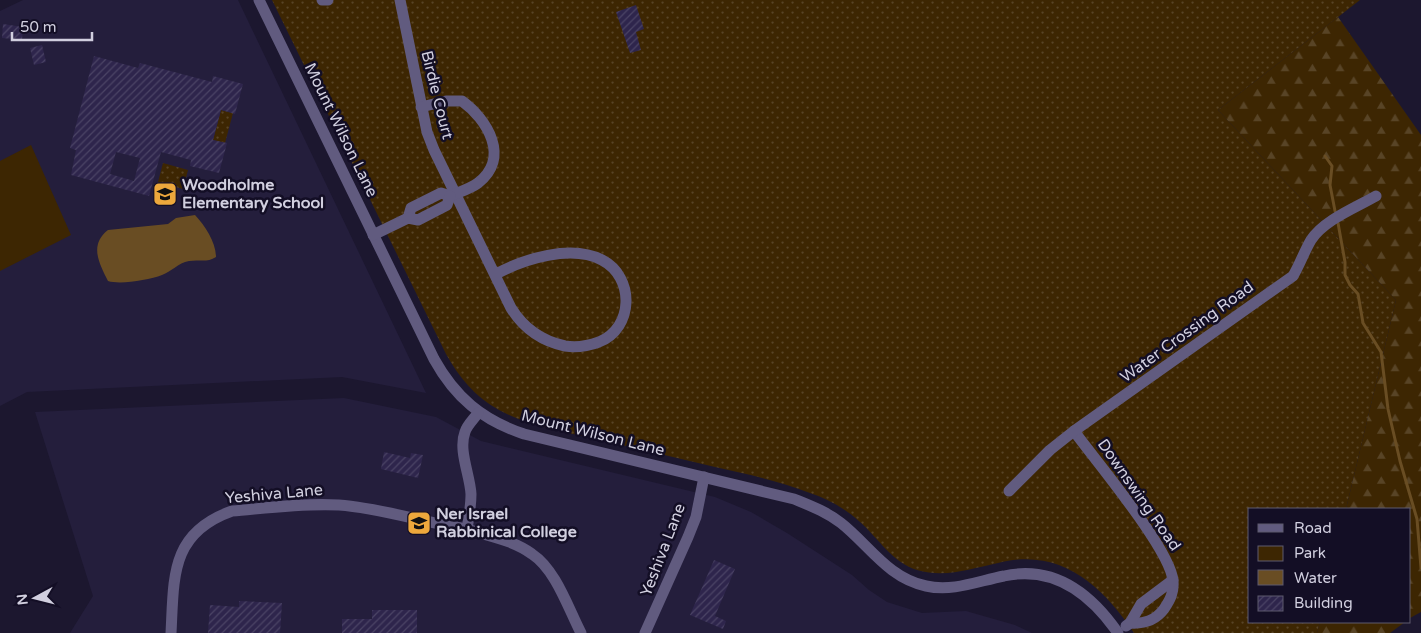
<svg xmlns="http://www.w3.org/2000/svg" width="1421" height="633" font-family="'Varela Round',sans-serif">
  <defs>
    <pattern id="green-dots" width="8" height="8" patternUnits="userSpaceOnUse" patternTransform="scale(1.25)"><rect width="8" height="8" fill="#3d2602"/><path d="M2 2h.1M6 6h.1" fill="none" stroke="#584426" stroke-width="1.8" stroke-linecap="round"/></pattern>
    <pattern id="forest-firs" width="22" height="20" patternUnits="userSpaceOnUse" patternTransform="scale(1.25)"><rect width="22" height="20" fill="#3d2602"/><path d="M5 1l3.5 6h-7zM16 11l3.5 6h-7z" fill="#584426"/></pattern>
    <pattern id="building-hatch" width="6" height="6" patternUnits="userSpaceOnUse" patternTransform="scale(1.25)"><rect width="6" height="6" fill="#2e254c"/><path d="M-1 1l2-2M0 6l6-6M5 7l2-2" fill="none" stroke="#4b4465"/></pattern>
  </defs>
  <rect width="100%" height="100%" fill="#1c172f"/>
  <!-- built -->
  <g fill="#241e3c">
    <path d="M23,0H238L426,393L342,377L27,392L0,406V11Z"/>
    <path d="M344,398L436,417L481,441L715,497L751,512L787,533L852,575L869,590L887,602L922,613L966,611L1015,625L1032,633H70L93,596L35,412Z"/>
  </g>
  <!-- green -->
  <g fill="url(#green-dots)">
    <path d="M272,0H1360L1218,110L1396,300L1346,509H1250V622H1320L1317,633H1134C1102,585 1060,547 998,563C969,569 946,578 917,570C893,563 878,538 860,522C846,509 828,499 810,493C779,481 747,474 715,467C676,458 636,448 596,439C565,432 528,426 499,410C475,397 459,377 446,354Z"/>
    <path d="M221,110L233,113L225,143L213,140Z"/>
    <path d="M163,163L188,170L183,189L158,182Z"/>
  </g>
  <!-- forest -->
  <g fill="url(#forest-firs)">
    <path d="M1338,17L1421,135V612L1410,618V509H1346L1396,300L1218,110Z"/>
    <path d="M1320,622H1405L1390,633H1317Z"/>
  </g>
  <!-- pitch -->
  <path fill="#3d2602" d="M31,145L71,235L0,271V161Z"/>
  <!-- water -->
  <path fill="#694d23" d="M195,215C205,226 216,242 216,257C207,263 199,259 189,261C178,263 171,272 162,275C149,280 120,285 108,281C99,263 89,245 108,230L168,224L176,218Z"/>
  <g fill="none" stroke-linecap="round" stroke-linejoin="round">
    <!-- stream -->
    <g stroke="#694d23" stroke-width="3">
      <path d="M1325,156L1332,166L1330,185L1335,211"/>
      <path d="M1338,223L1345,262V275L1350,285L1358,294L1363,323L1381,352L1388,409L1400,461L1417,519L1421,568"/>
    </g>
  </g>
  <!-- building -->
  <g fill="url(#building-hatch)" fill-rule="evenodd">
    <path d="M636,5L644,29L636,32L641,50L630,53L616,12Z"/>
    <path d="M3,24L23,27L22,40L2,38Z"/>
    <path d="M42,45L46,62L34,65L30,48Z"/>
    <path d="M94,56L138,68L140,63L212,82L213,76L243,84L235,114L221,110L213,140L227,143L219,173L190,166L191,160L161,152L149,196L71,175L76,150L70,148ZM116,152L140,158L134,181L110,174Z"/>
    <path d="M384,452L410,458L411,453L423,455L418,478L381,469Z"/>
    <path d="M714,560L735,569L715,616L726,621L723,629L690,615Z"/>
    <path d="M239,601L282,603L280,633H208L210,605L239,607Z"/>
    <path d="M372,610H417V633H342V619H372Z"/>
  </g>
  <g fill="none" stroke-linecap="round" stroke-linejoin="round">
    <!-- minor -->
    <g stroke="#615b7f" stroke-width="11">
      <path d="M259,0L434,359C455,397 482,420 524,434L794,499C811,506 827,512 841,523C869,545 888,578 926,586C953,592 978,581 1004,576C1054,565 1091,594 1118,633"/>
      <path d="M322,0H328"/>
      <path d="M400,0L427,132L434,150L511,308C524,329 541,341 565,346C577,348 588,346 599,342C634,328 635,277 602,260C571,244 524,259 496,274"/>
      <path d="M408,218L411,208L441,193L450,196C459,192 470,189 478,183C511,158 487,119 462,101H446L421,107"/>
      <path d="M373,235L408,218L418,220L447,205L450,196"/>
      <path d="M478,413C474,419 467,425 465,432C458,450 470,475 471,494C471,506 469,517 467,529C488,536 513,540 532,554C556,570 568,608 581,633"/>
      <path d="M1074,431C1095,460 1171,550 1173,581C1174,593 1170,600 1164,609C1155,621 1144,624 1130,623"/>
      <path d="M1009,491L1050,450L1074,431L1293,276C1300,264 1304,252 1311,240C1324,220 1355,208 1376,196"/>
      <path d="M1126,626L1130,623L1141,604L1173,580"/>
      <path d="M171,633C174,577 170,533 232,511C267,508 304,503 339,505C382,508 424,523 467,529"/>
      <path d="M645,633L688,537L696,517L704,477"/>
    </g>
  </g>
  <!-- icons -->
  <defs>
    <g id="school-square" transform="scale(1.25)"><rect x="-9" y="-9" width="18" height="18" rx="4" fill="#eda83c" stroke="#130e25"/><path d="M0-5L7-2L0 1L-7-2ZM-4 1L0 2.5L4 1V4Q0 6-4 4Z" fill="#111"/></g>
    <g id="university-square" transform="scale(1.25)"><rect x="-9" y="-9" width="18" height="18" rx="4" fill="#eda83c" stroke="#130e25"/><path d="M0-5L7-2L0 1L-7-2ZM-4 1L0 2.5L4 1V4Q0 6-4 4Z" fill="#111"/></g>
  </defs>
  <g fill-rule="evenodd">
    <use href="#school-square" x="165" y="194"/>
    <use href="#university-square" x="419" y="523"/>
  </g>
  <g text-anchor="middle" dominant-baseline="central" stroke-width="5" stroke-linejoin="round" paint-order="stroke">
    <!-- street labels -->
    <g font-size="16" fill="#d1cfdf" stroke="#130e25">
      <text transform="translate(437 95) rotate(76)">Birdie Court</text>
      <text transform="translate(341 130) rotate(64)">Mount Wilson Lane</text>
      <text transform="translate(1187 332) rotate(-36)">Water Crossing Road</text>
      <text transform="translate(593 433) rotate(14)">Mount Wilson Lane</text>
      <text transform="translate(274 494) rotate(-5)">Yeshiva Lane</text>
      <text transform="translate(1139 495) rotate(55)">Downswing Road</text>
      <text transform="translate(663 550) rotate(-69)">Yeshiva Lane</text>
    </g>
    <!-- poi labels -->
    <g font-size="16" font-weight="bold" fill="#d1cfdf" stroke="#130e25" text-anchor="start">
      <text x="182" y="185">Woodholme<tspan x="182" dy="18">Elementary School</tspan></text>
      <text x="436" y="514">Ner Israel<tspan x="436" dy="18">Rabbinical College</tspan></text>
    </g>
  </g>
  <!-- legend -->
  <rect x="1248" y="508" width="162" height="115" fill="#130e25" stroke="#5f5b6f"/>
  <rect x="1258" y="524" width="25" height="8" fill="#615b7f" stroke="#5f5b6f"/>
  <text x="1294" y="533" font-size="15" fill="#d1cfdf">Road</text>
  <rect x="1258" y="546" width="25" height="15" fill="#3d2602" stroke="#5f5b6f"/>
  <text x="1294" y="558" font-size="15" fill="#d1cfdf">Park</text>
  <rect x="1258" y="570" width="25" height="15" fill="#694d23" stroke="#5f5b6f"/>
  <text x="1294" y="583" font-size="15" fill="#d1cfdf">Water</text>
  <rect x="1258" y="596" width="25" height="15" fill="url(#building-hatch)" stroke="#5f5b6f"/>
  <text x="1294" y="608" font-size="15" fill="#d1cfdf">Building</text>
  <!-- north arrow -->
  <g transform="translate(35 598) rotate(263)" stroke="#130e25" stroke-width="4" paint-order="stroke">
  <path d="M0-4L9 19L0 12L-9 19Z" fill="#d1cfdf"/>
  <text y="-8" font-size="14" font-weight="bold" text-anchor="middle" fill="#d1cfdf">N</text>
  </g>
  <!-- scale -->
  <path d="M12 32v8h80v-8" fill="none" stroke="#d1cfdf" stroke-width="2.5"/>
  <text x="20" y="32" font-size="15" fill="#d1cfdf" stroke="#130e25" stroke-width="4" paint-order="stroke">50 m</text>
</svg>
